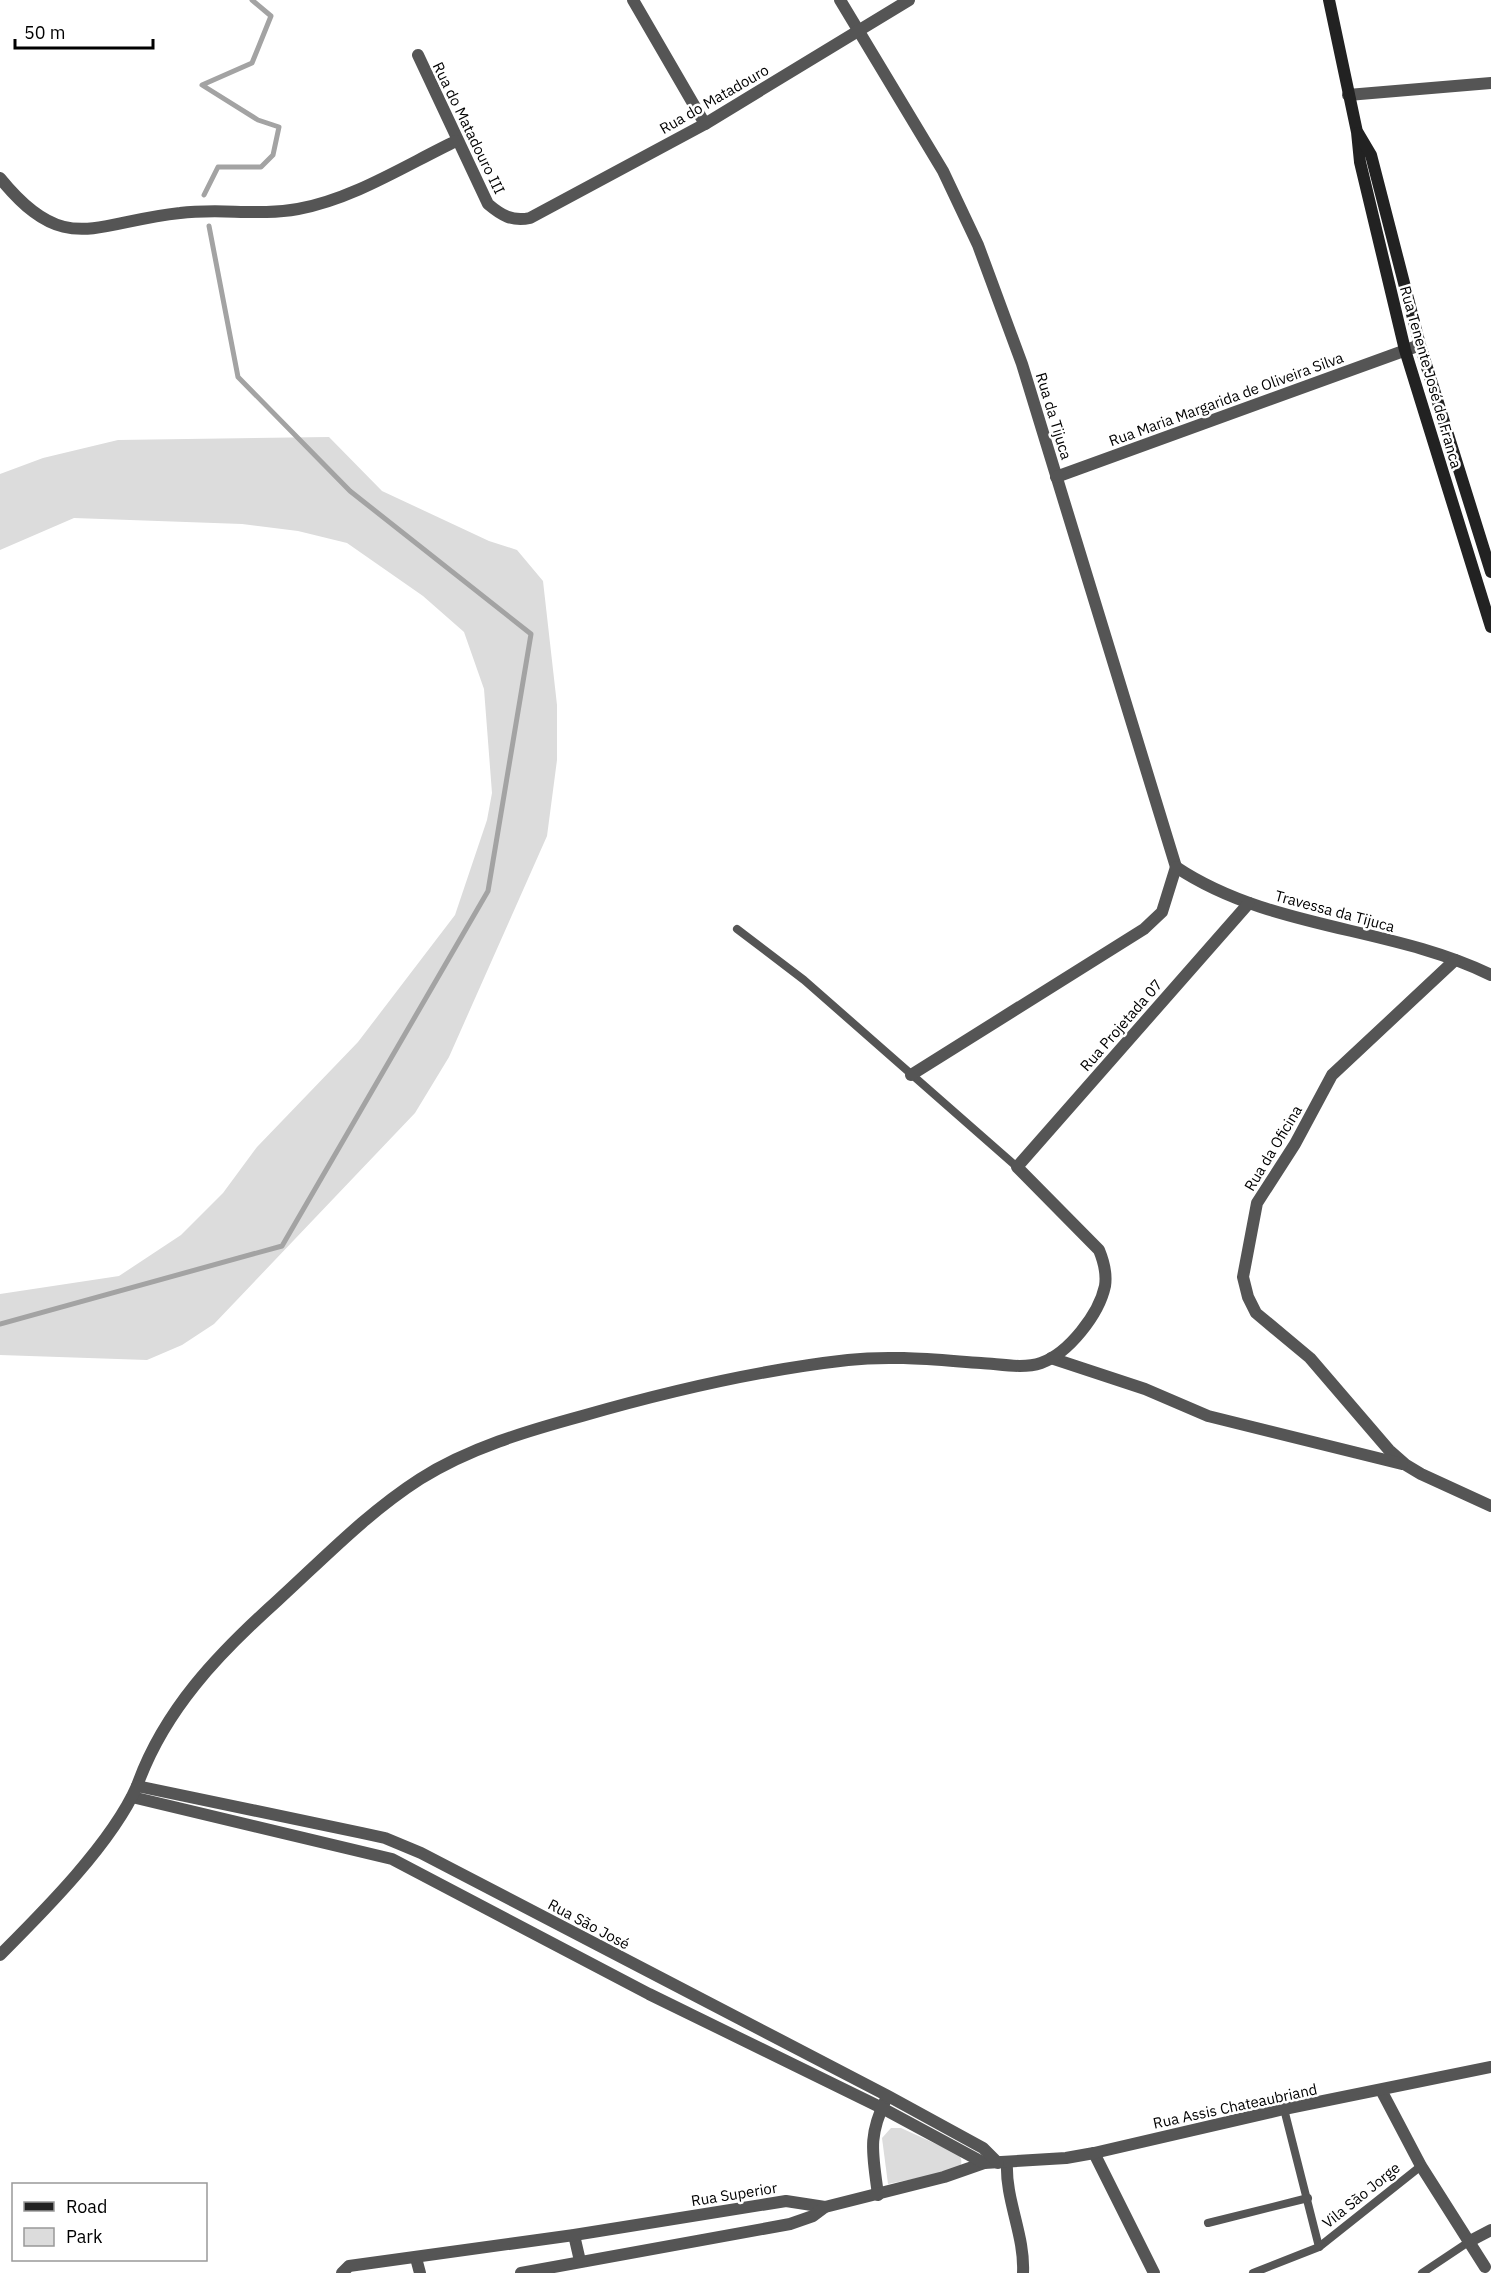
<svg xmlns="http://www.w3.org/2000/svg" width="1491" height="2273" font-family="'IBM Plex Sans',sans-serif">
  <rect width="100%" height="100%" fill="#fff"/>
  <!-- green -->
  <g fill="#dcdcdc">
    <path d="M329,437L382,491L489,541L517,550L543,581L557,705V760L547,836L449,1057L415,1113L214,1324L182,1345L147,1360L0,1355V1294L119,1276L181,1235L223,1193L257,1147L358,1042L455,915L487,820L492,793L484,689L464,632L423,596L347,543L298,531L242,524L74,518L0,550V474L43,458L118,440Z"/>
    <path d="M891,2128H901L958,2154C963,2159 962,2165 958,2170L888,2184L882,2138Z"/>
  </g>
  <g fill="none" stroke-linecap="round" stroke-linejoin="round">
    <!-- stream -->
    <g stroke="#a3a3a3" stroke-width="5">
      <path d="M204,195L218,167H261L273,155L279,127L258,120L202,85L252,63L271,16L252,0"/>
      <path d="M0,1324L282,1246L488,891L531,634L350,491L238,377L209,226"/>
    </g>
    <!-- service -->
    <g stroke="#555" stroke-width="8">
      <path d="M737,929L804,980L1017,1167"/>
      <path d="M1284,2109L1319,2247"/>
      <path d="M1208,2223L1308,2198"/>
      <path d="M1253,2273L1319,2247L1421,2166"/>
      <path d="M1422,2273L1470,2241"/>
    </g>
    <!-- minor -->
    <g stroke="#555" stroke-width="12">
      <path d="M633,0L705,124"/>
      <path d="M840,0L943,171L978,245L1022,364L1176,867"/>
      <path d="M418,55L488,204C501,215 512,222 530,218L705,124L909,0"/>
      <path d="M1348,95L1491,83"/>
      <path d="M0,178C65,258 94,222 180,213C219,208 259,216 298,209C353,199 406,165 456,141"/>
      <path d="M1056,477L1420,345"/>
      <path d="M1176,867C1270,930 1391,926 1491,975"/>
      <path d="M1455,960L1332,1075L1295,1144L1257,1203L1243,1277L1248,1297L1256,1313L1310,1358L1389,1450L1406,1465L1421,1474L1491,1506"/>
      <path d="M911,1075L1144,929L1162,912L1176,867"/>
      <path d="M1051,1358L1145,1389L1208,1416L1402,1464"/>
      <path d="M137,1786C164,1710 218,1654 277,1601C323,1559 367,1513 420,1479C469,1448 527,1431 582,1416C669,1391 759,1370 848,1360C892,1355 937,1360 981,1363C1000,1364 1023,1369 1041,1363C1069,1353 1099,1314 1105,1286C1107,1273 1104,1262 1099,1250L1017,1167L1249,903"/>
      <path d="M1381,2090L1421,2166L1485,2267"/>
      <path d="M1094,2153L1154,2273"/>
      <path d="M1007,2162C1005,2200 1025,2235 1023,2273"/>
      <path d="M878,2195C873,2154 867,2138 886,2099"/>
      <path d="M574,2235L580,2261"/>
      <path d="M1470,2241L1491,2230"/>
      <path d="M416,2258L420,2273"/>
      <path d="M342,2273L349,2266L574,2235L786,2201L825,2207"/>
      <path d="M521,2273L790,2224L813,2216L825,2207L944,2177L984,2163"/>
    </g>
    <!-- tertiary -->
    <g stroke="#555" stroke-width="12">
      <path d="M132,1797L392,1859L649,1994L882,2108L984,2163L1066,2158L1094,2153L1284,2109L1491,2067"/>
      <path d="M0,1955C44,1911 112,1843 137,1786L362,1833L385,1838L421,1853L888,2096L983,2148L998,2163"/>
    </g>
    <!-- secondary -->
    <g stroke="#222" stroke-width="12">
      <path d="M1329,0L1357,132L1360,162L1405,350L1491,627"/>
      <path d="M1358,133L1371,155L1420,345L1491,572"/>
    </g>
  </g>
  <g text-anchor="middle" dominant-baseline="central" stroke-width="5" stroke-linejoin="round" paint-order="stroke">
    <!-- street labels -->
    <g font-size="15" fill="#000" stroke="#fff">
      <text transform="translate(714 99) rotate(-30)">Rua do Matadouro</text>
      <text transform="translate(469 128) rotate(64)">Rua do Matadouro III</text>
      <text transform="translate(1431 377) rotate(74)">Rua Tenente José de Franca</text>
      <text transform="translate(1226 399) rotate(-20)">Rua Maria Margarida de Oliveira Silva</text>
      <text transform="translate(1054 416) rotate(73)">Rua da Tijuca</text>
      <text transform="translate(1335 911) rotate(15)">Travessa da Tijuca</text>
      <text transform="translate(1121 1025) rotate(-49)">Rua Projetada 07</text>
      <text transform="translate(1273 1148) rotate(-59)">Rua da Oficina</text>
      <text transform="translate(589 1924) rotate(28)">Rua São José</text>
      <text transform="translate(1235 2106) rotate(-12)">Rua Assis Chateaubriand</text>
      <text transform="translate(734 2194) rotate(-9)">Rua Superior</text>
      <text transform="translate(1361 2195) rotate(-39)">Vila São Jorge</text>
    </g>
  </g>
  <!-- legend -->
  <rect x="12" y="2183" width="195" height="78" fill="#ffffff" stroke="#999999" stroke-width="1.5"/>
  <rect x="24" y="2202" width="30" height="9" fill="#222222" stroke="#999999" stroke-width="1.5"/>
  <text x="66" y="2213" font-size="18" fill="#000000">Road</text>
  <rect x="24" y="2228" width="30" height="18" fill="#dcdcdc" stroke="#999999" stroke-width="1.5"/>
  <text x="66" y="2243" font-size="18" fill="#000000">Park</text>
  <!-- scale -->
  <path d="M15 39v9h138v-9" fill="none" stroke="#000000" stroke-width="3"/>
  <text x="24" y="39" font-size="18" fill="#000000" stroke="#ffffff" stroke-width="4.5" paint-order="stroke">50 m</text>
</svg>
